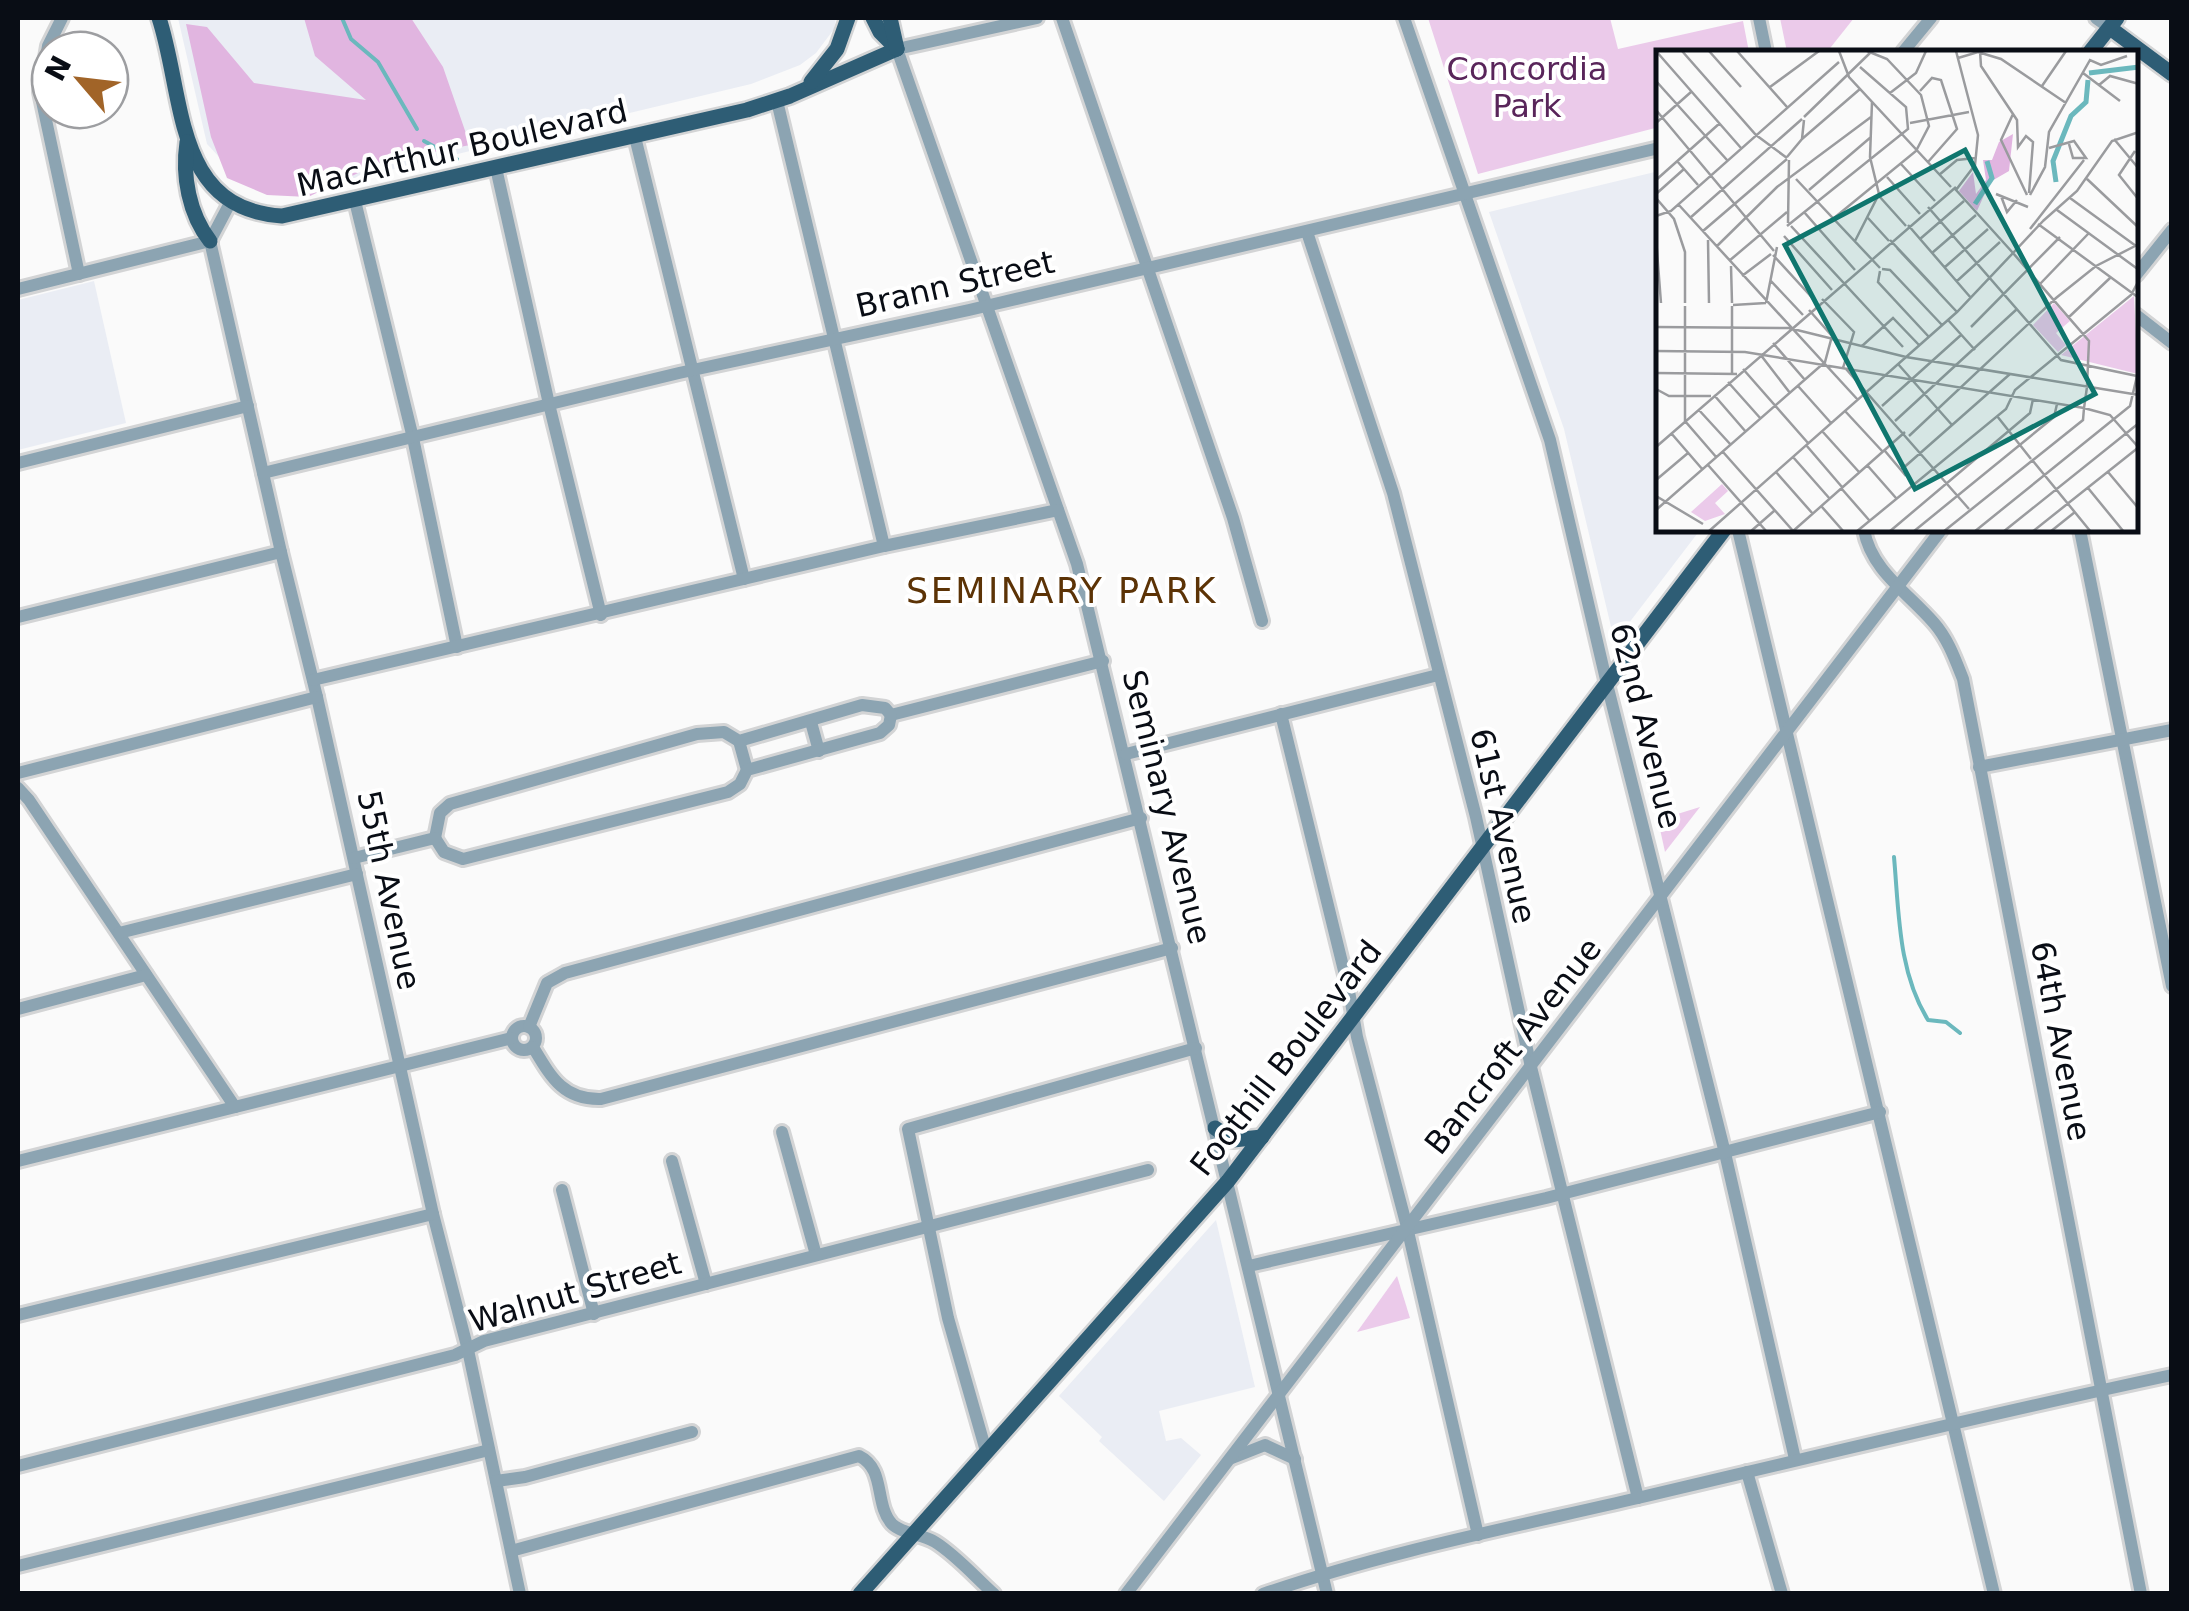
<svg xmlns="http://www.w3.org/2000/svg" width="2189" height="1611" font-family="'DejaVu Sans',sans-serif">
  <rect width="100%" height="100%" fill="#fafafa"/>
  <!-- built -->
  <g fill="#eaedf4">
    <path d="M178,18H836L834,29L816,53L800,65L751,84L323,186L235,174L207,144Z"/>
    <path d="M1659,171V530H1700L1619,636L1613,635L1564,429L1489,212Z"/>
    <path d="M94,281L126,423L18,450V300Z"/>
    <path d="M1216,1220L1255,1387L1159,1411L1166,1441L1181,1438L1201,1455L1164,1501L1099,1441L1102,1437L1059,1396Z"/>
  </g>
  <!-- green -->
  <g fill="#ebcaea">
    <path d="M1428,18H1610L1618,49L1743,21L1749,52H1659V127L1478,174Z"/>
    <path d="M1780,18H1854L1827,52H1787Z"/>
    <path d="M1700,807L1665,852L1658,820Z"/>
    <path d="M1397,1276L1410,1318L1357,1332Z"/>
  </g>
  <!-- forest -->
  <path fill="#e1b5e0" d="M304,18H411L443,67L470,145L379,163L308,197L267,195L227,178L211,137L186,24L207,27L254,83L366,100L315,56Z"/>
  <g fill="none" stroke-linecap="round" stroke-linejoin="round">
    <!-- stream -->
    <g stroke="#6bb8bd" stroke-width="4">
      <path d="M342,18L351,39L378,62L417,129"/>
      <path d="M424,141L457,159"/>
      <path d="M1894,857C1899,912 1898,972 1928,1020L1946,1022L1960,1033"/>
    </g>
    <!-- minor casing -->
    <g stroke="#d3d4d5" stroke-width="18">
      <g id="minor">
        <path d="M62,18L48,46L40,92L79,274"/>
        <path d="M1037,18L897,49L1077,564L1327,1594"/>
        <path d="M1062,18L1233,518L1262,621"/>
        <path d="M1404,18L1550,440L1607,684L1725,1153L1795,1459"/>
        <path d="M1759,18L1766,52"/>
        <path d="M2096,18L2110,28"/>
        <path d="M1903,52L1931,18"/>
        <path d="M777,101L884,546"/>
        <path d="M635,137L744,579"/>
        <path d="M496,168L549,404L601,615"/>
        <path d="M355,201L413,438L457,647"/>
        <path d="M230,203L210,241L281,552L317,697L433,1214L468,1350L520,1594"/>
        <path d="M1307,232L1393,493L1476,817L1531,1067L1638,1498"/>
        <path d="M2136,275L2172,230"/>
        <path d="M18,289L210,241"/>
        <path d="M2136,315L2172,343"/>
        <path d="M18,463L248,406"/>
        <path d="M263,473L679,373L969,310L1659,148"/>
        <path d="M1738,530L1994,1594"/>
        <path d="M1864,530C1871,570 1908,593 1934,623C1948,639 1955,659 1963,679L2141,1594"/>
        <path d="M2080,530L2172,986"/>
        <path d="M18,617L281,552"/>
        <path d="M313,680L884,546L1058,510"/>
        <path d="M1281,714L1349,991L1357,1037L1407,1227L1478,1535"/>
        <path d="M891,715L1103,661"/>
        <path d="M811,722L819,751"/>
        <path d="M739,741L747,770"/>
        <path d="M1126,754L1438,675"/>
        <path d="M1979,767L2172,730"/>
        <path d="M18,773L317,697"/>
        <path d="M18,788L29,800L235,1107"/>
        <path d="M435,838L444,852L463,859L728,792L740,784L747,770L880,733L889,725L891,715"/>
        <path d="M435,838L440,813L450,804L697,734L724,732L739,741L862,705L885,708L891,715"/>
        <path d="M354,858L435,838"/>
        <path d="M119,933L357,874"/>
        <path d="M18,1009L146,975"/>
        <circle cx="524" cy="1038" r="12"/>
        <path d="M529,1027L547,983L565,973L1141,818"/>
        <path d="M533,1047C551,1077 563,1100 601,1099L1172,948"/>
        <path d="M782,1132L816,1255"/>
        <path d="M18,1161L512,1038"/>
        <path d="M672,1161L706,1284"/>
        <path d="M562,1190L594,1314"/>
        <path d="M1249,1266L1546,1198L1880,1112"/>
        <path d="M18,1315L433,1214"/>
        <path d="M986,1451L948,1318L908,1129L1196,1048"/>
        <path d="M1232,1458L1265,1445L1295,1459"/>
        <path d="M18,1466L455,1355L484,1341L1148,1170"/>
        <path d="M1747,1472L1782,1594"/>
        <path d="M496,1481L525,1477L692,1432"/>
        <path d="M511,1551L859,1456C886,1469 874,1504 892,1524C902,1534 922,1534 935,1542C956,1555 975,1577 994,1594"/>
        <path d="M18,1566L489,1450"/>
        <path d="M1126,1594L1941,530"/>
        <path d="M1263,1594C1385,1552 1513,1527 1638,1498C1816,1456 1993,1413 2172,1375"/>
      </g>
    </g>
    <!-- major casing -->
    <g stroke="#d3d4d5" stroke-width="20">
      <g id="major">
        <path d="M159,18C185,97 173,209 282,216L747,110L790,96L897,49"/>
        <path d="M873,18L880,32L897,49"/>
        <path d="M890,18L897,49"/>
        <path d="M2110,28L2172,74"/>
        <path d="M2090,52L2117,18"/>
        <path d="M811,82L837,49L848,18"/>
        <path d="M187,142C182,176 189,214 210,241"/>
        <path d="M1215,1128L1233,1140L1262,1137"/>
        <path d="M860,1594L1228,1181L1724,530"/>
      </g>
    </g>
    <!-- minor -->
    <use href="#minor" stroke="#8ca4b2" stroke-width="12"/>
    <!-- major -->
    <use href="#major" stroke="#2e5d75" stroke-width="15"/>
  </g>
  <g text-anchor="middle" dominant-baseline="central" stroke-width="8" stroke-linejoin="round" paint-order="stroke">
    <!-- park labels -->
    <g font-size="32" fill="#59255a" stroke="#fff">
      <text x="1527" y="69">Concordia<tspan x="1527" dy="37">Park</tspan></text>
    </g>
    <!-- street labels -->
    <g font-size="32" fill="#090d15" stroke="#fff">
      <text transform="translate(462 148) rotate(-13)">MacArthur Boulevard</text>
      <text transform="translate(955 284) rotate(-13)">Brann Street</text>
      <text transform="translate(1646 726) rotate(76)">62nd Avenue</text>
      <text transform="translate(1167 807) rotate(76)">Seminary Avenue</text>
      <text transform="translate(1503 826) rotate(77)">61st Avenue</text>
      <text transform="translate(389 890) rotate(78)">55th Avenue</text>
      <text transform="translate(2061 1041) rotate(79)">64th Avenue</text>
      <text transform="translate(1513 1046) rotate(-52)">Bancroft Avenue</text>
      <text transform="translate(1286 1058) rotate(-52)">Foothill Boulevard</text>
      <text transform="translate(575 1292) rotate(-16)">Walnut Street</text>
    </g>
    <!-- neighbourhood labels -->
    <g font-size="35" letter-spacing="2.5" fill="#5c3306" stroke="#fff">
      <text x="1062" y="591">SEMINARY PARK</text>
    </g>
  </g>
  <!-- overview -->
  <g transform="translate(1656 50)">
    <rect width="482" height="482" fill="#fafafa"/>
    <path d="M478,246L482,324L405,305ZM398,253L414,271L400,283L410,295L402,302L377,275ZM66,434L72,441L59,453L69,464L49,471L35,462Z" fill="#ebcaea"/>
    <path d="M357,84L353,121L334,132L321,161L303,141L317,122L320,144L330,130L327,110H336L343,92Z" fill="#e1b5e0"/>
    <path fill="none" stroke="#6bb8bd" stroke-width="5" d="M433,23L483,17M400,132L397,111L415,66L430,52L432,30M319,154L336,128L331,111"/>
    <path fill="none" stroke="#9a9b9e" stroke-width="2.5" d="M0,1L85,98M26,1L100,85L131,108M53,1L85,37M81,1L131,57M183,1L193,27L295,137M300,1L322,85L319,115L300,140L357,203M324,1L325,16L361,70L362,97L370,86L377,92L373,143M302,8L322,2L345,9L410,53M427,23L464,51M0,31L71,110M443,35L454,26L483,34M386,36L410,1M114,37L163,1M264,41L276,28L285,30L301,79L272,112M234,43L260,23L270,1M0,60L118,201M357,64L345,90L371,145M148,67L214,3M0,73L35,42M254,73L313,62M146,89L204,39M458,89L483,119M393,98L418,91L430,108H417L413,94M479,101L463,125L483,150M131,107L146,89L148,70M21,111L42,135M245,114L279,151M283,125L301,110L319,108M231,127L264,164M140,129L224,218M431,129L483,178M0,130L64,73M153,140L215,87M0,144L28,119M340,144L372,157M374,145L389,117L393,82L434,10L445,15L471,6M223,146L250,176M345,146L351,162L361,150M0,148L18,169L29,202V253M414,148L480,196M22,154L202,350M272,157L405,310L481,326L474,356L318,482M401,160L483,220M148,162L199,220M0,166L15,161L183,12M34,168L146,69M178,168L260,101L273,76L265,45L231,9L211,1M212,168L233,191M387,171L421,141L456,91L483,82M132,173L133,110M382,174L483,248M252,175L315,248M131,176L252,79L250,57L204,17M135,176L247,297M374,179L428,110M47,181L131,109M128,186L176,240M0,188L5,253M264,189L308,151M52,190L53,253M234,190L282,241M199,191L223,144L214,107L216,52M60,197L121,137L215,67M241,198L301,262M276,203L320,165M357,203L388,170M117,205L161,253M73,211L131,162M75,216L76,253M289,217L332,179M226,219L234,220L286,275M224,221L222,232L273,287M86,226L115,204M114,230L147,265M301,231L344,192M384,234L432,184M166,249L198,282L187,318M110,253L121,197M77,255L110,253M29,256V371L61,408M76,256V323M413,267L454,228M292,270L319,300M0,277L133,278L250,307L483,345M315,277L404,187M117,293L149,330M206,296L237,268L263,295M0,301L89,302L428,358M104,304L134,343M242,314L296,375M87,319L152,393M190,319L313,459M0,323L81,324M72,332L105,369M142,336L175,373M431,337L428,358L454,365L483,398M0,339L13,346H55M58,345L90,382M226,356L305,285M42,359L75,395M189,361L227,402M341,366L375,409M239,371L361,259M166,381L203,422M15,383L47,420M253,386L400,248L440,216L483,194M150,395L186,437M0,397L300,137M229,401L250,426M67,402L138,482M137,407L174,449M377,411L435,482M52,415L111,482M211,415L240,448M245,420L354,324M120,422L157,464M452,422L483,459M0,430L32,403M185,438L213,470M432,438L468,482M0,446L47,474M166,457L188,482M0,460L169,312L176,286L153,260M52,482L301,262L357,203L433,291L431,336M94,482L118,461M136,482L249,382M200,482L350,359L359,340L475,245L483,230M233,482L374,363L377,349M257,482L398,367L401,354M287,482L427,370L428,358M347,482L483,373M376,482L483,397M394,482L419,462"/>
    <path fill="#0f766e" fill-opacity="0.15" stroke="#0f766e" stroke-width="5" d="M309,100L439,344L259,439L129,195Z"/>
    <rect width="482" height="482" fill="none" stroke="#090d15" stroke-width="5"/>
  </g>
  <!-- border -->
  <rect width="2189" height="1611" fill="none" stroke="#090d15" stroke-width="40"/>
  <!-- north arrow -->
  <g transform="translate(80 80) rotate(298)"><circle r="48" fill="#ffffff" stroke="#9d9ea1" stroke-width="2.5"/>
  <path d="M0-8L18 38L0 25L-18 38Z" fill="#a16428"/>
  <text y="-15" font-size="28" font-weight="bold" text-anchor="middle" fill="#090d15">N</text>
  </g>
</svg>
